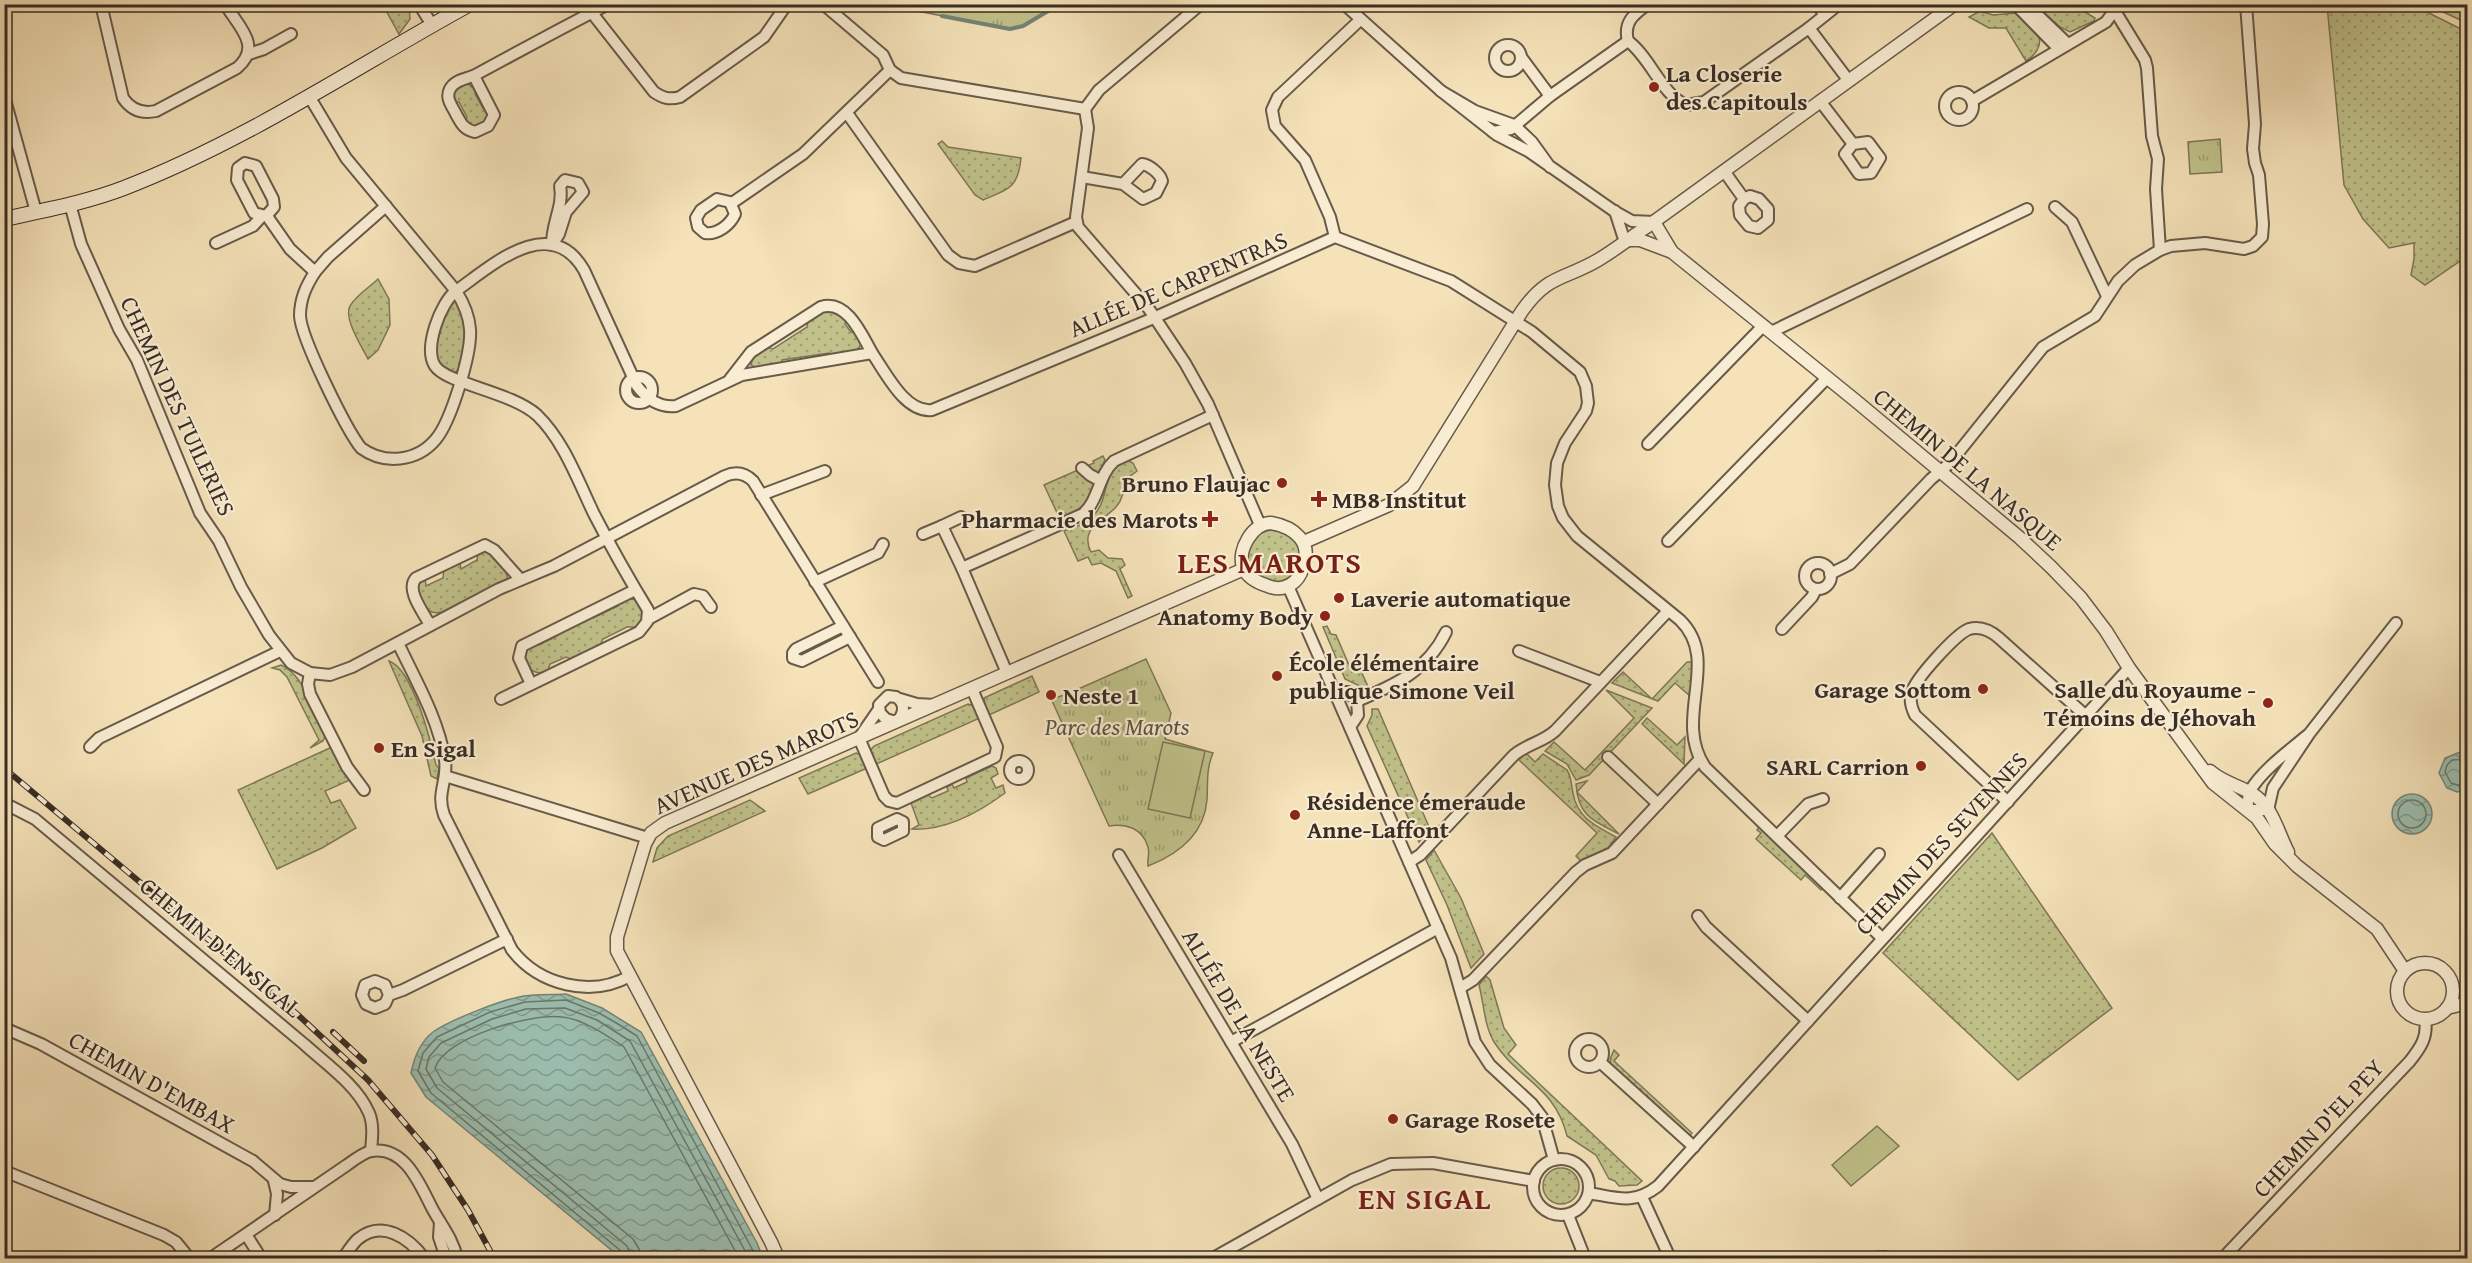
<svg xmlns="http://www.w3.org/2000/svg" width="2472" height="1263" font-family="'Gentium Book Plus',serif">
  <defs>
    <pattern id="grass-dots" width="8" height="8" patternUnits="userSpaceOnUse" patternTransform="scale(1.5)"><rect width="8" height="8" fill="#c1c28b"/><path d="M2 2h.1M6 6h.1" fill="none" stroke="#9e9e71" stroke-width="1.8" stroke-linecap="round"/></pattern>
    <pattern id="park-tufts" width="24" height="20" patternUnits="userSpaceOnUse" patternTransform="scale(1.5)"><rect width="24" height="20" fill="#c1c28b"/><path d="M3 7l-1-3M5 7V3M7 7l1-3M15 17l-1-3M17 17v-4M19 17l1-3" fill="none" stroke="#9e9e71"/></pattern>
    <pattern id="water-waves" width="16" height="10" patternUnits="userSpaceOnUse" patternTransform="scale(1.5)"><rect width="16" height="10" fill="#9cbeaf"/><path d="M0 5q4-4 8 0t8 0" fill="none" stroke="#809b8e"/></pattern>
  </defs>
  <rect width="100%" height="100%" fill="#f5e2b9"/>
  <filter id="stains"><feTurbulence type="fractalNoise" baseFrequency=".00333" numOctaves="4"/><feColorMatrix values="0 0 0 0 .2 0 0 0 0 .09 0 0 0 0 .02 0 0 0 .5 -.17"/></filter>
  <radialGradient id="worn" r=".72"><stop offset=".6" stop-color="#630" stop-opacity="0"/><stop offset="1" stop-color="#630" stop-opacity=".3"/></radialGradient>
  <!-- grass -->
  <g fill="url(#grass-dots)" stroke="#7d7858" stroke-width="1.5">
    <path d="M383,5H409L410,19L399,34Z"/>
    <path d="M2036,5H2074L2095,18L2094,21L2070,32L2060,27Z"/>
    <path d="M2327,5H2413L2467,32V250L2463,259L2425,285L2411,275L2414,259V243L2389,248L2363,219L2344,185Z"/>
    <path d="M2428,5H2467V23Z"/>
    <path d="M1980,11L1993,15L2016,13L2039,37C2042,47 2034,56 2026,61L2006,28H1989L1969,17Z"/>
    <path d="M468,84L477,89L475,94L483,108L486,107L490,116L488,121L472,128L465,121L467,117L459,102H454L452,98L453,90L461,85Z"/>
    <path d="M942,141L948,147L1021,158C1018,189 1008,189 983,200L975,195L938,144Z"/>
    <path d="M378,279L389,299L390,325L378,350L368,359C362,347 343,318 350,306C356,295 370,287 378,279Z"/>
    <path d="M451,300H455C470,313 471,364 453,374C429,363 435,349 441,329C444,319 446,309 451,300Z"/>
    <path d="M829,308L846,319L845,324L851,332L856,333L862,341C859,355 844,354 832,356L829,353L782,360V364L757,368L751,365L753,357L767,347L773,349L807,327L808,320Z"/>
    <path d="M1103,456L1105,460L1084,506L1060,519L1044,485L1094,463L1093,461Z"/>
    <path d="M1126,460L1133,463L1137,471L1125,480C1124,490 1123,499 1116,507C1103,521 1079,528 1091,552L1099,550L1108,558L1122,559L1125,565L1120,569L1132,596L1128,598L1116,571L1101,563L1092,565L1088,557L1078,561L1064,531C1074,527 1086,524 1094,515C1111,496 1099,475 1126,460Z"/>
    <circle cx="1274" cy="556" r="26"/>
    <path d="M482,549C492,553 509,568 507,580L442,612C425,617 421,599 414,586L415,583L425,578L426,586L443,578L444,568L460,562L461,569L477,560L478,552Z"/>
    <path d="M624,598L638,600L644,608L643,619L636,627H627L603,639L600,645L571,659L566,657L550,664L548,671C536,676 527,670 525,658L527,650L534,643L539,645L557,636L558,630L587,616L593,618L618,606L619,600Z"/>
    <path d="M1327,626L1331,634L1336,635L1352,672L1360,669L1370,691L1345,679L1323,627Z"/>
    <path d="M389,661C413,669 431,742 436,765L439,768L437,779L431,776L422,736Z"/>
    <path d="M1687,662H1693L1690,696L1675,683L1658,701L1612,683L1623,672L1652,699Z"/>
    <path d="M281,665C302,672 316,715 326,734L323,741L310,748L319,740L287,677L280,670L272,668Z"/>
    <path d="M1032,676L1039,692L987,716L984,698Z"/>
    <path d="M1606,690L1652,708L1589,775L1576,780L1567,764L1545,751L1554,742L1585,770L1634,718Z"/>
    <path d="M968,704L974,706L980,718L874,765L870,751L874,746Z"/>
    <path d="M1372,709H1378L1430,829L1419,842L1367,726L1372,715Z"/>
    <path d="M1647,718L1677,745L1685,737L1684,764L1642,724Z"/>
    <path d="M332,747L352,779L325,791L331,803L340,800L356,828L322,848L277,869L238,790Z"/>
    <path d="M856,753L861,755L867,768L808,794L799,778Z"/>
    <path d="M1526,753L1535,762L1543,754L1567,770C1572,778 1571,785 1573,793C1577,818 1596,826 1616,837L1606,851L1581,861L1576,856L1597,833L1519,760Z"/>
    <path d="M992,766L996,768L998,774L991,778L996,788L1003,785L1005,793C978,813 946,831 912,829L919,825L911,803L928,795L932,798L948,791L947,787L952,784L954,788L967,782L966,778Z"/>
    <path d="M1587,781L1577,792L1619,834C1593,821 1578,816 1576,784Z"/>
    <path d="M750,800L765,811L653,862L657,848L668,836Z"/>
    <path d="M1759,827L1823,888L1821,890L1805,875L1801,880L1756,839L1761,833L1757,830Z"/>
    <path d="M1992,833L2112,1008L2018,1080L1883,953Z"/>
    <path d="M1434,850L1461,898L1484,954L1471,968L1447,905L1426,860Z"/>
    <path d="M1486,976L1490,980L1504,1028L1516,1045L1508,1054L1642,1181L1637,1185L1619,1186L1615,1181L1609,1179L1596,1155L1567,1136C1555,1086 1518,1080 1494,1042C1484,1025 1484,1004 1479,985Z"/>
    <path d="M1614,1050L1619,1055L1614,1061L1692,1133L1688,1137L1611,1065L1610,1059Z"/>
    <circle cx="1561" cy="1186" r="18"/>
  </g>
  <!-- park -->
  <g fill="url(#park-tufts)" stroke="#7d7858" stroke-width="1.5">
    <path d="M1049,4L1053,8L1023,26L1010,29L917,11L909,5Z"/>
    <path d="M2220,139L2222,172L2190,174L2188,142Z"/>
    <path d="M1146,659L1171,713L1165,739L1213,753C1206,769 1208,783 1207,800C1204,835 1179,854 1148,866C1147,860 1150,854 1148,847C1143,828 1125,823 1109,826L1048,692L1052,691L1055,698L1067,694Z"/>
  </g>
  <!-- pitch -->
  <g fill="#c1c28b" stroke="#7d7858" stroke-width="1.5">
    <path d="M1163,742L1205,751L1190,818L1148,809Z"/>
    <path d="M1877,1126L1899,1146L1851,1186L1832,1165Z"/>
  </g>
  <!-- water -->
  <g fill="url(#water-waves)" stroke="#748478" stroke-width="1.5">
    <path d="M2460,752L2467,754V790L2457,792L2447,788L2439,773L2445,758Z"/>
    <circle cx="2412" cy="814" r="20"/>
    <path d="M566,994L602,1008L641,1032L757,1243L763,1258H621L426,1097L411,1073C414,1058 420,1042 433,1032C450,1020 503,999 524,996C538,994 553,995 566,994Z"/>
  </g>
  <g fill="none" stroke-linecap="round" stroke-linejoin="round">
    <!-- shore -->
    <g stroke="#6a766a" stroke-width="1.5">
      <path d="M2468,759L2452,760L2447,765L2445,772L2451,783L2458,785L2468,784"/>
      <circle cx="2412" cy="814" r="14"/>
      <path d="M624,1258L621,1251L431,1093L418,1071L423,1053L437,1037L490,1012L525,1002L566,1000L599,1013L618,1024L637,1036L757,1258"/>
      <path d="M632,1258L627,1246L437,1088L426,1069L429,1057L441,1043L492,1019L526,1009L565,1008L597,1020L630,1041L749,1258"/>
      <path d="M641,1258L639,1249L633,1239L443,1082L435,1068C445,1037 531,1013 562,1017C583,1019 606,1035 624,1047L739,1258"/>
    </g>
    <!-- stream -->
    <path stroke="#748478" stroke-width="4" d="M942,16L1010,29L1023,26L1060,4"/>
    <!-- minor casing -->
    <g stroke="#685a4a" stroke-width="14">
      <g id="minor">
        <path d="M101,4L123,98C131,110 142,114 156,111L237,68C263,46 238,26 225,4"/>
        <path d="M419,4L432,25"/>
        <path d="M823,4L883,55L890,70L901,78L1085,109"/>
        <path d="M1344,4L1441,91"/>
        <path d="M1817,4L1825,15"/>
        <path d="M2015,4L2059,49"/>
        <path d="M2026,4L2068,44"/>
        <path d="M2115,11L2145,60L2147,68L2152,136L2158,159L2156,189L2160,250"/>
        <path d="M592,13L654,92C663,98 669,100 680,97L764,37L787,4"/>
        <path d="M1809,28L1839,4"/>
        <path d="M1628,41C1623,22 1634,14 1648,4"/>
        <circle cx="1508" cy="58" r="13"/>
        <path d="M249,54L264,49L291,34"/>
        <path d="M1521,57L1550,96"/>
        <path d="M474,76L494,115L488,126L475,132C464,130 461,123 456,114C452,106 445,98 450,89C455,79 468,79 477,74C521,50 564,27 608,4"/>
        <circle cx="1959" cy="106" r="14"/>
        <path d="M4,96L36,212"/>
        <path d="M309,96L346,158L456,291C491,266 550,212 584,270L637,386C647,399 659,408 676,406L742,375L872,353C886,373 905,413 932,410L1149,320L1335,237L1451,281L1532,332L1580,372L1586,386L1588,403L1586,411L1565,443L1557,463L1555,485L1558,506L1563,518L1577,536L1680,620C1722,661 1672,718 1705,767L1882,938"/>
        <path d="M1820,101L1853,144L1845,154L1859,174L1871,173L1880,158L1868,142L1853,144"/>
        <path d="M1972,101L2106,22L2117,7"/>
        <path d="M1085,109L1088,128L1076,217L1078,227L1149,309L1185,363L1208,404L1260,525"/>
        <path d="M1085,109L1099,90L1201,4"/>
        <path d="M847,113L948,255L959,263L975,266L1076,222"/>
        <path d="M1493,132L1511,129L1550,96L1628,41C1650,57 1662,95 1686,105L1704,102L1809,28L1849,81"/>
        <path d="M245,163L256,166L273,199L274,207L266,216L254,213L237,180L238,168Z"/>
        <path d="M1550,167L1532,142L1514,125L1475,111L1441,91L1497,135L1528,151L1614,211L1632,221L1654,222"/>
        <path d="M1724,171L1744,199L1750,196L1759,199L1768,209V220L1758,228L1749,226L1740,215L1739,206L1744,199"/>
        <path d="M1082,177L1123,184L1143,199L1156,193L1162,181C1160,173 1149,165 1142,164L1123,184"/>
        <path d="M565,180L578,183L583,192L566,212L559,234L552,245C551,225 564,205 560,186Z"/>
        <path d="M717,199L730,202L735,214C730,225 717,235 705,233L698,227L696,218L701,210Z"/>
        <path d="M732,203L803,154L890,70"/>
        <path d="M70,204L81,244L119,329L137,360L200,513L219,541L241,587L269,635L291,663L310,673L330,675L352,667L499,589L554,566L725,476C736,471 745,473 753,481L878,682"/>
        <path d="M2055,207L2072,222L2107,296"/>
        <path d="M1615,211L1623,236L1627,240"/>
        <path d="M267,216L290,249L315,272L328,257L386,206"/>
        <path d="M1335,237L1330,217L1305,160L1275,126L1272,110L1278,97L1360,20"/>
        <path d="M216,243L253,226L262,216"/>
        <path d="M315,272C306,286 300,299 300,316C301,338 346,429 361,448C384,465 417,462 436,439C451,421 472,353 470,329C469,316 463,302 456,291C441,302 423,348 435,366C447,384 512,392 537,415C564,441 578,481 594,514C611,547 629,579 648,610L647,622L639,632L501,699"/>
        <path d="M1771,332L2027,209"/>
        <circle cx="639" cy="390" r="13"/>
        <path d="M730,379L751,352L821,307C847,299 862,335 872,353"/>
        <path d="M1648,444L1763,326"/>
        <path d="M1082,468L1090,475L1101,481"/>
        <path d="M761,495L825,471"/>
        <path d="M961,517L942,526L962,568L1083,514C1099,500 1098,476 1114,461L1213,415"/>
        <path d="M923,534L942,526"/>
        <path d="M1668,541L1827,378"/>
        <circle cx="1818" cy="576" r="13"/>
        <path d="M962,568L1007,673"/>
        <path d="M1830,574L1850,564L1931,479L1949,464L2043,347L2095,316L2118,281L2135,265L2160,250L2171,246L2205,243L2244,249L2253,246L2262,237L2263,224L2259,175L2255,163L2253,149L2255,124L2246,4"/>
        <path d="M815,582L878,553L883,544"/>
        <path d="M1288,586L1451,958L1475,1042L1490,1065L1532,1104L1542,1117L1554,1160"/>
        <path d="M648,619L694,594L703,596L711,607"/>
        <path d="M430,625C424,613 405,590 416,578L485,545L494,550L520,579"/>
        <path d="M843,626L796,649L793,653V658L802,661L850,637"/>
        <path d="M1782,629L1812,597L1816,589"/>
        <path d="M398,643C416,681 438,718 445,760C448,781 436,793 444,815L512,950C539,985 591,998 630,976"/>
        <path d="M1519,651L1600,682"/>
        <path d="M310,673L308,684L310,694L347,767L364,790"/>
        <path d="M531,684L519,658L522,646L635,590"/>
        <path d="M1334,692H1348L1357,701L1358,715L1350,727"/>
        <path d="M900,699L917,704L935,705"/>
        <path d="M1357,701C1395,685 1427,671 1446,632"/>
        <path d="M879,709L859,738L884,796L889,801L897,803L995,757L997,747L972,689"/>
        <path d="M895,722L886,719L880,713L879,705L888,696L896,697C906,703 904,713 898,721"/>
        <path d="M2309,734C2291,749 2262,770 2250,791C2247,797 2248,803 2248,810H2268L2273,788L2309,734L2396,623"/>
        <path d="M90,747L99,738L280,651"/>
        <path d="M1608,757L1658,804"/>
        <circle cx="1019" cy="770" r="9"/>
        <path d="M445,776L648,838"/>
        <path d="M2008,802L1915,715C1911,707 1909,700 1912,692C1915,679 1956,634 1969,629C1980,626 1991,631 1999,638L2086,716"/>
        <path d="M4,803L35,819L304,1044C326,1064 357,1085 369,1113C374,1125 372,1139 371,1151"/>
        <path d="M897,819L903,822V831L884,840L878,837V828Z"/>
        <path d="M1777,836L1808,804L1823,799"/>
        <path d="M1119,855L1292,1144L1318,1199"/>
        <path d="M1409,862L1420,855L1514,755C1527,744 1543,742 1555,731L1668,611"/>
        <path d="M1840,898L1879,854"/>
        <path d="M1698,916L1706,927L1808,1021"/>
        <path d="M1460,988L1473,980L1576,872L1585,865L1612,853L1700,759"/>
        <path d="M389,995L385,1004L375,1008L366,1004L362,995L365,985L375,981L385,985L389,995L403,990L507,939"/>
        <path d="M4,1028L41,1044L253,1161L280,1184L291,1187H313"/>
        <circle cx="1589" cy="1053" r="14"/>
        <path d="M1231,1042L1438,928"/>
        <path d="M1600,1062L1694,1147"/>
        <circle cx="1561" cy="1187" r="28"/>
        <path d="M4,1171L164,1235L176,1242L189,1258"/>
        <path d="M274,1181L277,1194L275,1215"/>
        <path d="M1589,1193C1618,1198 1634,1205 1658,1186L2129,668"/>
        <path d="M1642,1197L1670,1258"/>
        <path d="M1568,1215L1585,1258"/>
        <path d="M440,1222L439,1237L446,1258"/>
        <path d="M247,1236L261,1258"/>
        <path d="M211,1258L347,1165C354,1160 363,1153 371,1151C405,1145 420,1185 432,1208C441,1225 453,1239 457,1258"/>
        <path d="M343,1258C348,1252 352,1244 358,1239C382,1219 409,1238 424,1258"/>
        <path d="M1213,1258L1352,1180L1391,1164L1433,1163L1534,1181"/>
        <path d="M1877,1258L1883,1257L1890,1258"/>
        <path d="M2223,1258L2410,1061C2421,1047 2428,1037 2425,1019"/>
      </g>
    </g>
    <!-- tertiary casing -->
    <g stroke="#685a4a" stroke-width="15">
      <g id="tertiary">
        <path d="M1654,222L1672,252"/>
        <path d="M1627,240H1640L1672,252L1856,401L2020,538L2051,567L2081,598L2106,631L2129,668L2213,783L2257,818L2275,844L2297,866L2377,929L2405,971"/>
        <path d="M1271,523C1294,527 1313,542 1303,567C1301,574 1297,581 1290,585C1283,589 1275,589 1268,586C1258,583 1247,577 1243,567C1237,550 1253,523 1271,523Z"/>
        <path d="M1304,542L1389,505L1413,486L1522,311C1548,274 1564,280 1598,260C1615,250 1631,237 1648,226L1955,4"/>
        <path d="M2210,771C2222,782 2237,785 2251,793C2273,806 2277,831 2288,852"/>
        <circle cx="2425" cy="991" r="28"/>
        <path d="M2447,1008L2468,1003"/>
        <path d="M778,1258L771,1242L617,951V937L645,844L651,833L665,823L1244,569"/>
      </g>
    </g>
    <!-- secondary casing -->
    <g stroke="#392d25" stroke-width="16">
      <path id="secondary" d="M4,219C44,210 85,203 124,188C246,141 355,67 470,4"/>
    </g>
    <!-- minor -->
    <use href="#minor" stroke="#f8ecd2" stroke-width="10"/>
    <!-- tertiary -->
    <use href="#tertiary" stroke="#f8ecd2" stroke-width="12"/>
    <!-- secondary -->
    <use href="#secondary" stroke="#f8ecd2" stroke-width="14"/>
    <!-- rail casing -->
    <g stroke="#392d25" stroke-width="6">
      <g id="rail">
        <path d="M4,768L297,1014L368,1080L432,1155L468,1210L494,1258"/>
        <path d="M333,1032L364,1061"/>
      </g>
    </g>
    <!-- rail -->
    <use href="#rail" stroke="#f8ecd2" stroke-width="4" stroke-dasharray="11" stroke-linecap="butt"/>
  </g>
  <!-- markers -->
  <g fill="#8f2418" stroke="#f8ecd2" stroke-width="2">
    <circle cx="1654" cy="87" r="6"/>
    <circle cx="1282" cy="483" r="6"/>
    <path d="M1316 490h6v6h6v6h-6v6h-6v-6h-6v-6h6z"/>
    <path d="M1207 510h6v6h6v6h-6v6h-6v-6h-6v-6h6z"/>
    <circle cx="1339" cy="598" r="6"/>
    <circle cx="1325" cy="616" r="6"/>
    <circle cx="1277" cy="676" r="6"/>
    <circle cx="1983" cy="689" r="6"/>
    <circle cx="1051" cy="695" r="6"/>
    <circle cx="2268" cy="703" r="6"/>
    <circle cx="379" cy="748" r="6"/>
    <circle cx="1921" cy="766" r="6"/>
    <circle cx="1295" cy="815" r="6"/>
    <circle cx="1393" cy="1119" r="6"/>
  </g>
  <g text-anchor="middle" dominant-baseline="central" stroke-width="4.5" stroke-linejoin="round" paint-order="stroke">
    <!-- poi labels -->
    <g font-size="24" font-weight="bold" fill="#392d25" stroke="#f8ecd2" text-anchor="start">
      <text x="1666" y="73">La Closerie<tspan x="1666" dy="28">des Capitouls</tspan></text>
      <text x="1270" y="483" text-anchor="end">Bruno Flaujac</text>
      <text x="1332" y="499">MB8 Institut</text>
      <text x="1198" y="519" text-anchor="end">Pharmacie des Marots</text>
      <text x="1351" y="598">Laverie automatique</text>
      <text x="1313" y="616" text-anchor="end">Anatomy Body</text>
      <text x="1289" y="662">École élémentaire<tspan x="1289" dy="28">publique Simone Veil</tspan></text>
      <text x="1971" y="689" text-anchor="end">Garage Sottom</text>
      <text x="2256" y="689" text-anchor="end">Salle du Royaume -<tspan x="2256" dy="28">Témoins de Jéhovah</tspan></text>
      <text x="1063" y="695">Neste 1</text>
      <text x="391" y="748">En Sigal</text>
      <text x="1909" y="766" text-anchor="end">SARL Carrion</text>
      <text x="1307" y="801">Résidence émeraude<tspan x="1307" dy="28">Anne-Laffont</tspan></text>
      <text x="1405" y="1119">Garage Rosete</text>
    </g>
    <!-- street labels -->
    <g font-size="24" fill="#392d25" stroke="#f8ecd2">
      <text transform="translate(1178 284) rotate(-23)">ALLÉE DE CARPENTRAS</text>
      <text transform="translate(178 406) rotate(65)">CHEMIN DES TUILERIES</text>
      <text transform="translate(1968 469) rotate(40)">CHEMIN DE LA NASQUE</text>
      <text transform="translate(756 762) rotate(-24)">AVENUE DES MAROTS</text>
      <text transform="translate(1941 843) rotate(-47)">CHEMIN DES SEVENNES</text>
      <text transform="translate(221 947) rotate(40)">CHEMIN D'EN SIGAL</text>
      <text transform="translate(1239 1015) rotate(59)">ALLÉE DE LA NESTE</text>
      <text transform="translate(152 1082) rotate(29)">CHEMIN D'EMBAX</text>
      <text transform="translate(2318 1128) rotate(-47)">CHEMIN D'EL PEY</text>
    </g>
    <!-- park labels -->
    <g font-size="24" font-style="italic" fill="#5b523e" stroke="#f8ecd2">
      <text x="1117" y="726">Parc des Marots</text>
    </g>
    <!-- district labels -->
    <g font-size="30" font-weight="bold" letter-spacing="1.5" fill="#7a1f14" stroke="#f8ecd2">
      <text x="1270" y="562">LES MAROTS</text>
      <text x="1425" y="1198">EN SIGAL</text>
    </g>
  </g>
  <!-- margin -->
  <rect width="2472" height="1263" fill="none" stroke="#f5e2b9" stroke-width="24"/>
  <rect x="6" y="6" width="2460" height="1251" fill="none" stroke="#392d25" stroke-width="3"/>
  <rect x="12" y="12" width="2448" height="1239" fill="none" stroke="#392d25" stroke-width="1.5"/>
  <rect width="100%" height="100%" filter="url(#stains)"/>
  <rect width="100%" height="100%" fill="url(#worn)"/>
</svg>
